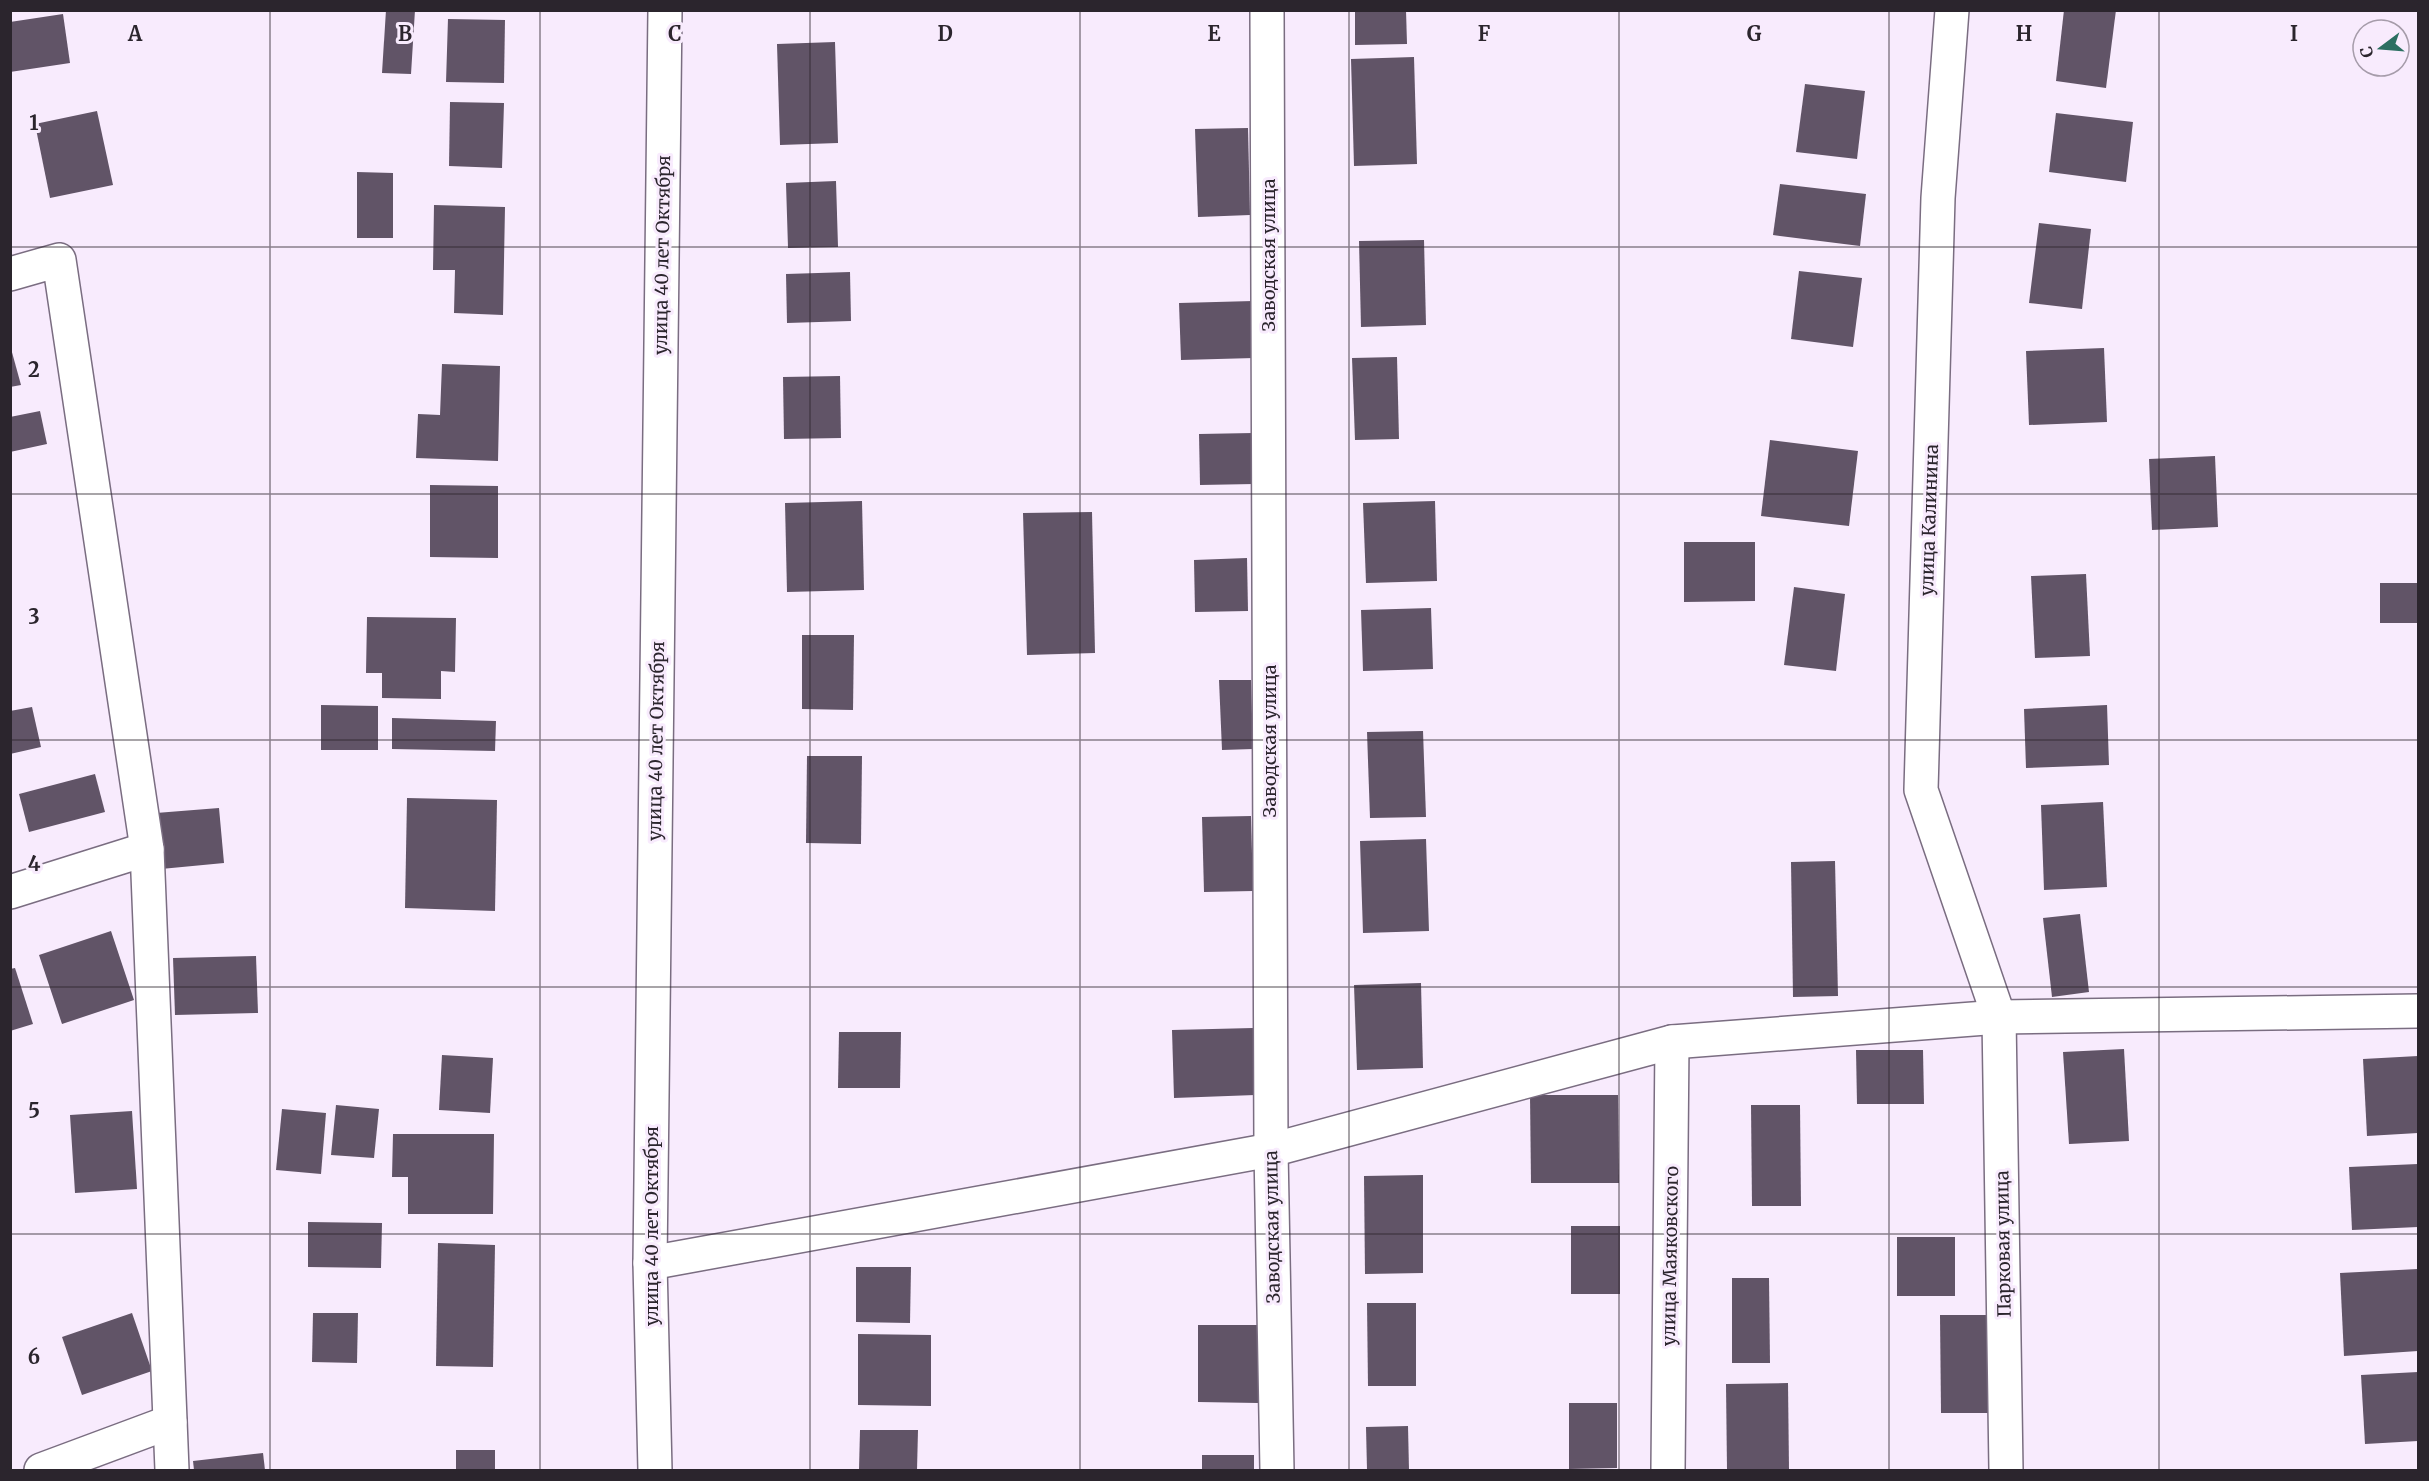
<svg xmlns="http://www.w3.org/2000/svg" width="2429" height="1481" font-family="Merriweather,serif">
  <rect width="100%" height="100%" fill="#f8ebfd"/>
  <!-- building -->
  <g fill="#615467">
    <path d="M386,10H415L411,74L382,73Z"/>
    <path d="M1355,10H1406L1407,44L1355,45Z"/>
    <path d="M2064,10H2116L2106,88L2056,81Z"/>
    <path d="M63,14L70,63L10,72V22Z"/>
    <path d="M448,19L505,20L504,83L446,82Z"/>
    <path d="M835,42L838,143L780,145L777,44Z"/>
    <path d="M1414,57L1417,164L1354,166L1351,59Z"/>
    <path d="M1805,84L1865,91L1857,159L1796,152Z"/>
    <path d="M450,102L504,103L502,168L449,166Z"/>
    <path d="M97,111L113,185L50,198L35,124Z"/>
    <path d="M2056,113L2133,122L2126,182L2049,172Z"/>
    <path d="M1248,128L1250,215L1198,217L1195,129Z"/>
    <path d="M357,172L393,173V238H357Z"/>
    <path d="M836,181L838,247L788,248L786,183Z"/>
    <path d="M1780,184L1866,194L1860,246L1773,235Z"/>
    <path d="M434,205L505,207L503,315L454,313L455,270H433Z"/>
    <path d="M2039,223L2091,229L2082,309L2029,303Z"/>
    <path d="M1424,240L1426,325L1361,327L1359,241Z"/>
    <path d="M1799,271L1862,278L1853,347L1791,339Z"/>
    <path d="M850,272L851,321L787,323L786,274Z"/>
    <path d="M1253,301L1254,358L1181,360L1179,303Z"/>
    <path d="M10,345L21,385L10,387Z"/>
    <path d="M2104,348L2107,422L2029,425L2026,351Z"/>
    <path d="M1397,357L1399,439L1355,440L1352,358Z"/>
    <path d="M442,364L500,366L498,461L416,458L418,414L440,415Z"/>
    <path d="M840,376L841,438L784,439L783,377Z"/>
    <path d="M40,411L47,444L10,452V417Z"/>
    <path d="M1253,433L1254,484L1200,485L1199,434Z"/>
    <path d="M1770,440L1858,451L1849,526L1761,516Z"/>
    <path d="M2215,456L2218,527L2152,530L2149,459Z"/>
    <path d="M430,485L498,486V558L430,557Z"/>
    <path d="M862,501L864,590L787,592L785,503Z"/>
    <path d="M1435,501L1437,581L1366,583L1363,503Z"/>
    <path d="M1092,512L1095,653L1027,655L1023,513Z"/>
    <path d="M1684,542H1755V601L1684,602Z"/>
    <path d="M1247,558L1248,611L1195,612L1194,560Z"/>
    <path d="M2086,574L2090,656L2035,658L2031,576Z"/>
    <rect x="2380" y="583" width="38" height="40"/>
    <path d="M1794,587L1845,594L1836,671L1784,665Z"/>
    <path d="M1431,608L1433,669L1363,671L1361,610Z"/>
    <path d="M367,617L456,618L455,672L441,671V699L382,698V673H366Z"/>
    <path d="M802,635H854L853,710L802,709Z"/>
    <path d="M1219,680H1251L1253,749L1222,750Z"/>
    <path d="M321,705L378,706V750H321Z"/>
    <path d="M2107,705L2109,765L2026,768L2024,709Z"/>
    <path d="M32,707L41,747L10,754V711Z"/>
    <path d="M392,718L496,721L495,751L392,749Z"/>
    <path d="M1423,731L1426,817L1370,818L1367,732Z"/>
    <path d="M807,756H862L861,844L806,843Z"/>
    <path d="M95,774L105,812L29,832L19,794Z"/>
    <path d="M407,798L497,800L495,911L405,908Z"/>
    <path d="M2103,802L2107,887L2044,890L2041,805Z"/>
    <path d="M219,808L224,863L161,869L156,813Z"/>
    <path d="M1251,816L1253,891L1204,892L1202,817Z"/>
    <path d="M1426,839L1429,931L1363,933L1360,841Z"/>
    <path d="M1835,861L1838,996L1793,997L1791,862Z"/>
    <path d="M2080,914L2089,992L2052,997L2043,918Z"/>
    <path d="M111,931L134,1000L62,1024L39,955Z"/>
    <path d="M256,956L258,1013L175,1015L173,958Z"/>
    <path d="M15,968L33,1024L10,1031V969Z"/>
    <path d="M1421,983L1423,1068L1357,1070L1354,985Z"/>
    <path d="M1253,1028L1255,1095L1174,1098L1172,1030Z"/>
    <path d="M839,1032H901L900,1088H838Z"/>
    <path d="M2124,1049L2129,1141L2069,1144L2063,1052Z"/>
    <path d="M1856,1050H1923L1924,1104H1857Z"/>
    <path d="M442,1055L493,1058L490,1113L439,1110Z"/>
    <path d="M2418,1056V1133L2367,1136L2363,1059Z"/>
    <path d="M1530,1095H1618L1619,1183H1531Z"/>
    <path d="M336,1105L379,1109L374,1158L331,1155Z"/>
    <path d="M1751,1105H1800L1801,1206H1752Z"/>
    <path d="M282,1109L326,1113L321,1174L276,1170Z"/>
    <path d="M132,1111L137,1189L75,1193L70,1115Z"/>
    <path d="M393,1134H494L493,1214H408V1177H392Z"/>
    <path d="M2418,1164V1227L2352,1230L2349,1167Z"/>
    <path d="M1423,1175V1273L1365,1274L1364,1176Z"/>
    <path d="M308,1222L382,1223L381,1268L308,1267Z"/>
    <rect x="1571" y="1226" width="49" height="68"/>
    <rect x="1897" y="1237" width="58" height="59"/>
    <path d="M438,1243L495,1245L493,1367L436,1366Z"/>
    <path d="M856,1267H911L910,1323L856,1322Z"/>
    <path d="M2418,1269V1351L2344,1356L2340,1273Z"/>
    <path d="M1732,1278H1769L1770,1363H1732Z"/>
    <path d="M1367,1303H1416V1386H1368Z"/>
    <path d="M132,1313L152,1371L82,1395L62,1337Z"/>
    <path d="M313,1313H358L357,1363L312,1362Z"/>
    <path d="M1940,1315H1989V1413H1941Z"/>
    <path d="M1198,1325H1259L1258,1403L1198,1402Z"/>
    <path d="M858,1334L931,1335V1406L858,1405Z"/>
    <path d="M2418,1372V1441L2365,1444L2361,1375Z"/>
    <path d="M1788,1383L1789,1470H1727L1726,1384Z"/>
    <path d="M1569,1403H1617V1468L1569,1469Z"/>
    <path d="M1408,1426L1409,1470H1367L1366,1427Z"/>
    <path d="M860,1430H918L917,1470H859Z"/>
    <rect x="456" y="1450" width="39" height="20"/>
    <path d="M263,1453L265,1470H194L193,1461Z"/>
    <rect x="1202" y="1455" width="52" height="15"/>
  </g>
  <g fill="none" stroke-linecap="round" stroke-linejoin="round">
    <!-- minor casing -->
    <g stroke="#7a6d81" stroke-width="36">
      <g id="minor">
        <path d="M1267,10L1271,1150L1277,1470"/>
        <path d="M1952,10L1938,198L1921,790L1999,1017L2006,1470"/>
        <path d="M10,274L59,260L147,849L172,1470"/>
        <path d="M10,892L147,849"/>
        <path d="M650,1263L1271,1150L1672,1042L1999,1017L2418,1011"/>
        <path d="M41,1470L170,1422"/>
        <path d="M1668,1470L1672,1042"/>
      </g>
    </g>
    <!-- tertiary casing -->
    <g stroke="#7a6d81" stroke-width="36">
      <path id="tertiary" d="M655,1470L650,1263L665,10"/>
    </g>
    <!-- minor -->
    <use href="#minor" stroke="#fff" stroke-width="33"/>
    <!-- tertiary -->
    <use href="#tertiary" stroke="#fff" stroke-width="33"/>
  </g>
  <!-- grid -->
  <path fill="none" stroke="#2b252d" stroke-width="1.5" stroke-opacity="0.55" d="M270,10V1470M540,10V1470M810,10V1470M1080,10V1470M1349,10V1470M1619,10V1470M1889,10V1470M2159,10V1470M10,247H2418M10,494H2418M10,740H2418M10,987H2418M10,1234H2418"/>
  <g text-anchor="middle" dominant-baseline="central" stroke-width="6" stroke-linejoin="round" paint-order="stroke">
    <!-- street labels -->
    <g font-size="18" fill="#2b252d" stroke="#f8ebfd">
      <text transform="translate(662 255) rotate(-89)">улица 40 лет Октября</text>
      <text transform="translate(1268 255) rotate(-90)">Заводская улица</text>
      <text transform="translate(1929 520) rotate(-88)">улица Калинина</text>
      <text transform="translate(656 741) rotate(-89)">улица 40 лет Октября</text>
      <text transform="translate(1269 741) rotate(-90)">Заводская улица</text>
      <text transform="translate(651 1226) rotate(-90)">улица 40 лет Октября</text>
      <text transform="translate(1272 1227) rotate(-91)">Заводская улица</text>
      <text transform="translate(2003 1244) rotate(-91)">Парковая улица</text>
      <text transform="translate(1670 1256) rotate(-89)">улица Маяковского</text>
    </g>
  </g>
  <g font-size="20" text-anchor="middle" font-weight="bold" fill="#2b252d" stroke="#f8ebfd" stroke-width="6" stroke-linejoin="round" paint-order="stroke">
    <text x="135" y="41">A</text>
    <text x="405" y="41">B</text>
    <text x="675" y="41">C</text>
    <text x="945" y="41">D</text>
    <text x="1214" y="41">E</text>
    <text x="1484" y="41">F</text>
    <text x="1754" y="41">G</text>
    <text x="2024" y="41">H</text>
    <text x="2294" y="41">I</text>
    <text x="34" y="130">1</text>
    <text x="34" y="377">2</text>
    <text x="34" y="624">3</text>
    <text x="34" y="871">4</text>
    <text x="34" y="1118">5</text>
    <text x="34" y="1364">6</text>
  </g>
  <!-- border -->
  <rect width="2429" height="1481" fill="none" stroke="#2b252d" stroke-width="24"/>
  <!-- north arrow -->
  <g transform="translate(2381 48) rotate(254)"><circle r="28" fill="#f8ebfd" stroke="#a69caa" stroke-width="1.5"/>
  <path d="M0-4.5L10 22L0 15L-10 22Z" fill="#2b6f61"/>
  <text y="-9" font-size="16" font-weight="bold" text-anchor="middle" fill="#2b252d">С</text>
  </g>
</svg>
